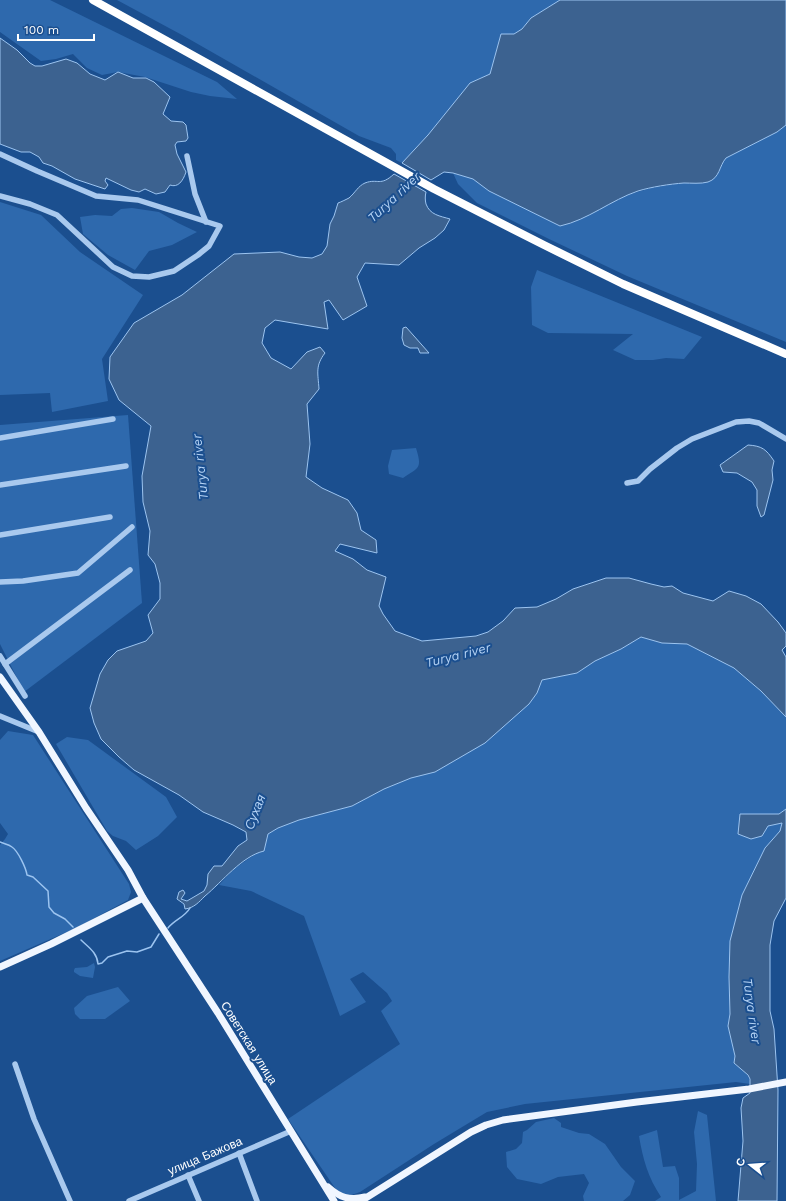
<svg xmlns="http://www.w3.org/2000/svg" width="786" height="1201" font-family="'Work Sans',sans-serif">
  <rect width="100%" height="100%" fill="#1b4f8f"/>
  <!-- green -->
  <g fill="#2e69ad">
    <path d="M0,0H50L217,82L237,99L210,96L191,92L145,77L118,72L102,75L87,68L73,54L56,59L41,61L0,32Z"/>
    <path d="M117,0H560L531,18L522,29L514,34H501L490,74L470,83L428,135L402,163L396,160V154L391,148L359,136L182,35Z"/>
    <path d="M786,125V342L627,276L549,239L477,203L458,184L453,173L473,179L489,191L560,226C581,221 599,208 619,199C647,186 678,183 709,181L721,168L722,162L726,158L777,132Z"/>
    <path d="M0,202L41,215L80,252L143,295L102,359L108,401L52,412L50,393L0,395Z"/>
    <path d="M132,208L159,212L178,223L197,232L172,245L149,251L135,270L108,255L83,234L80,217L95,215L112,216L121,209Z"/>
    <path d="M537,270L702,337L684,359L666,358L653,360H635L613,350L633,334L548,333L532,325L531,287Z"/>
    <path d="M128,415L142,603L24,692L0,644V425Z"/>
    <path d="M416,448C422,468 420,467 403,478L389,474L388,466L392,450Z"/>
    <path d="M641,637L662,643L687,644L734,668L761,691L786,717V809L779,814H740L762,836L768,826L782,823L780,831L765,848L742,895L730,941L729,977L730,1014L728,1026L735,1056L734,1063C741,1069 750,1074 750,1084L736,1082L525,1104L487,1112L434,1144L360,1192C349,1196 345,1197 335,1188L288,1119L400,1044L381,1011L392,1001L387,993L363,972L350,979L366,1002L340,1016L304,916L251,891L219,885L235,868L258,852L268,834L278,828L299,820L352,806L384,789L411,778L435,772L450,762L513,717L529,704L537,693L542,680L577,673L595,661L621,649Z"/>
    <path d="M8,731L33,735L129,884L131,892L128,900L76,928L0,961V845L5,839L8,834L0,823V740Z"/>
    <path d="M67,737L88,740L166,797L177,817L158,836L136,850L126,841L113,836L107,831L56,744Z"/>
    <path d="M94,963L95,967L93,978L80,976L74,972V970L75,968L87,967Z"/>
    <path d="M118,987L130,1001L105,1019H80L75,1014L74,1008L87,996Z"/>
    <path d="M698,1111L707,1115L716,1201H655L661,1197C648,1177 643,1160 639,1136L657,1130L663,1167L675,1166L679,1178V1200L696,1191L697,1164L694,1132Z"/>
    <path d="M554,1118L561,1123V1127L579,1133L589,1134L605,1144L621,1167L635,1181L630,1195L623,1201H584L583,1196L589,1183L584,1174L558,1177L541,1184L517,1179L507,1167L506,1152L516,1149L522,1143L523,1132L527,1130L536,1122Z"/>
  </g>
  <!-- water -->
  <g fill="#3c6290" stroke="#9cc4f0">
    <path d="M560,0H786V125L777,132L726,158C719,166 720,178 708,182C701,184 691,183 684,183C670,184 651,187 638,191C611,200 588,220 560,226L489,191L473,179L453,173L444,172L431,180L402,163L428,135L470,83L490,74L501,34H514L522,29L531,18Z"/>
    <path d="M0,38L17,50L30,63L35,66H42L66,59L77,63L90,74L105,80L118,72L133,78H146L154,82L170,97L163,114L171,121L183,122L186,125L188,138L186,141L177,142L175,145L177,154L186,172C183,181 178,188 170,185L165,192L156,194L145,189L139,192L131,190L106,178L105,181L108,185L105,189L75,179L52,166L43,163L39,157L30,152H21L0,144Z"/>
    <path d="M394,174L426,192C425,196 425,200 426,204C430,215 440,216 450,219L444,230L435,238L419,248L399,265L365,263L357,277L367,306L343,320L329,300L324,302L328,329L275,320L265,328L262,343L271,358L291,369L307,352L320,347L325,353C315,366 318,373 319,389L307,404L310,444L306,477L322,488L348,500L357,513L361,530L376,540L377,553L340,544L335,551L353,559L367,570L386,577L379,606L383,614L395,631L422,641L476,636L488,632L503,621L515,608L537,607L556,599L573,589L606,578H629L651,584L664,587L672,586L683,593L713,601L729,591L746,596L761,604L778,622L786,633V646L782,650L786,657V717L761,691L734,668L687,644L662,643L641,637L621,649L595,661L577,673L542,680L537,693L529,704L485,743L435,772L411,778L384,789L352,806L299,820L278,828L268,834L264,851C242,856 222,882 205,896C199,902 194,908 185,909L184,904L177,899L179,892L183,890L185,893L181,899L187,901L204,891L207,885L208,874L214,866H222L238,846L247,840L246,832L233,825L203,812L179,795L134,770L119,757L101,739L94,723L90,708L100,674L108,660L117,651L146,641L153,633L148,615L160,599V583L155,564L148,555L150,531L143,502L142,476L151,426L119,400L109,379L110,357L134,323L182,295L234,254L280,252L299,257L312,258L322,254L327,246L330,224L334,216L338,203C341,202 345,200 349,198C355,193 358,186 365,183C378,178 380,187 394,174Z"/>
    <path d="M406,327L429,353H420L418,348H410L404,345L402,338L403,328Z"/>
    <path d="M748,445C762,446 766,449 774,461L772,470L773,480L764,515L761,517L757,506V490L752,482L737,473L723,472L720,465Z"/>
    <path d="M786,809V898L774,921L770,945V1011L774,1029L778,1090L777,1201H738L743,1141L741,1108L743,1098L750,1093V1079L748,1075L734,1063L735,1056L728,1026L730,1014L729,977L730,941L742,895L765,848L780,831L782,823L768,826L762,836L751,839L738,834L740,814H779Z"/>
  </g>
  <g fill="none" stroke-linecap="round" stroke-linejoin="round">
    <!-- stream -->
    <g stroke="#9cc4f0" stroke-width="1.5">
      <path d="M0,842C4,844 8,844 12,847C18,851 26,868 27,875L33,877L48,891L49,907L54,913L65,919L73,927"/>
      <path d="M168,928C174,920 185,917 190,908"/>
      <path d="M81,940C88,947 97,952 98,964L102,963L108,957L127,951L137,952L151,947L159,934"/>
    </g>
    <!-- minor -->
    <g stroke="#a9c9ee" stroke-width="5.5">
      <path d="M0,154L37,171L96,196L138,200L220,226L209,246L198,255L174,271L149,277L132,276L113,267L57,215L30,204L0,196"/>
      <path d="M187,156L195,194L206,222"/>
      <path d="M0,438L113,419"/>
      <path d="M627,483L638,481L650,469L677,448L692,439L736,422L749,421L759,423L786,439"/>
      <path d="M0,485L126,466"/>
      <path d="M0,535L110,517"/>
      <path d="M0,582L23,581L78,573L132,527"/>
      <path d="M0,656L25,696"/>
      <path d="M5,664L130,570"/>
      <path d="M0,716L39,732"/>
      <path d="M15,1064L34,1119L70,1201"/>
      <path d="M239,1153L257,1201"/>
      <path d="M188,1175L199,1201"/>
      <path d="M129,1201L291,1131"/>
    </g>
    <!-- major -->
    <g stroke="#f0f6ff" stroke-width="7">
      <path d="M0,677L39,732L86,808L128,870L143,898L218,1013L334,1201"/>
      <path d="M0,967L51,944L143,898"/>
      <path d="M328,1187C339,1197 349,1201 365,1197"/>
      <path d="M361,1201L471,1132L486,1125L503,1120L637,1102L749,1089L786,1082"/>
    </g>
    <!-- highway -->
    <path stroke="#fff" stroke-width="8" d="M93,0L434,189L544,245L623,284L786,354"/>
  </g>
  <g text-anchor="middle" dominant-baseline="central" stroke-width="4" stroke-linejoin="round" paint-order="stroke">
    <!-- street labels -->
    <g font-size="12" fill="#fff" stroke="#1b4f8f">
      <text transform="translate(249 1043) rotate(58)">Советская улица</text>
      <text transform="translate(205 1156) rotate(-23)">улица Бажова</text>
    </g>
    <!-- water labels -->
    <g font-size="13" font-style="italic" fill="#b5d3f5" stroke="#1b4f8f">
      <text transform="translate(394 197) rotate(-43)">Turya river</text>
      <text transform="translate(200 467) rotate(-96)">Turya river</text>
      <text transform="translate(458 655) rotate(-14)">Turya river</text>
      <text transform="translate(255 812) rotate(-69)">Сухая</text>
      <text transform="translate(752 1011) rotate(82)">Turya river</text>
    </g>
  </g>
  <!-- north arrow -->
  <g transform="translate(750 1165) rotate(287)" stroke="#1b4f8f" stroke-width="3" paint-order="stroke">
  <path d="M0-3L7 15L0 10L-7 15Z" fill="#ffffff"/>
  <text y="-6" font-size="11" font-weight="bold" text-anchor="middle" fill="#ffffff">С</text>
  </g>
  <!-- scale -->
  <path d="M18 34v6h76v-6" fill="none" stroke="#ffffff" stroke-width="2"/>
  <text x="24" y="34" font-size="12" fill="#ffffff" stroke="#1b4f8f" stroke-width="3" paint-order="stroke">100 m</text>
</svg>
